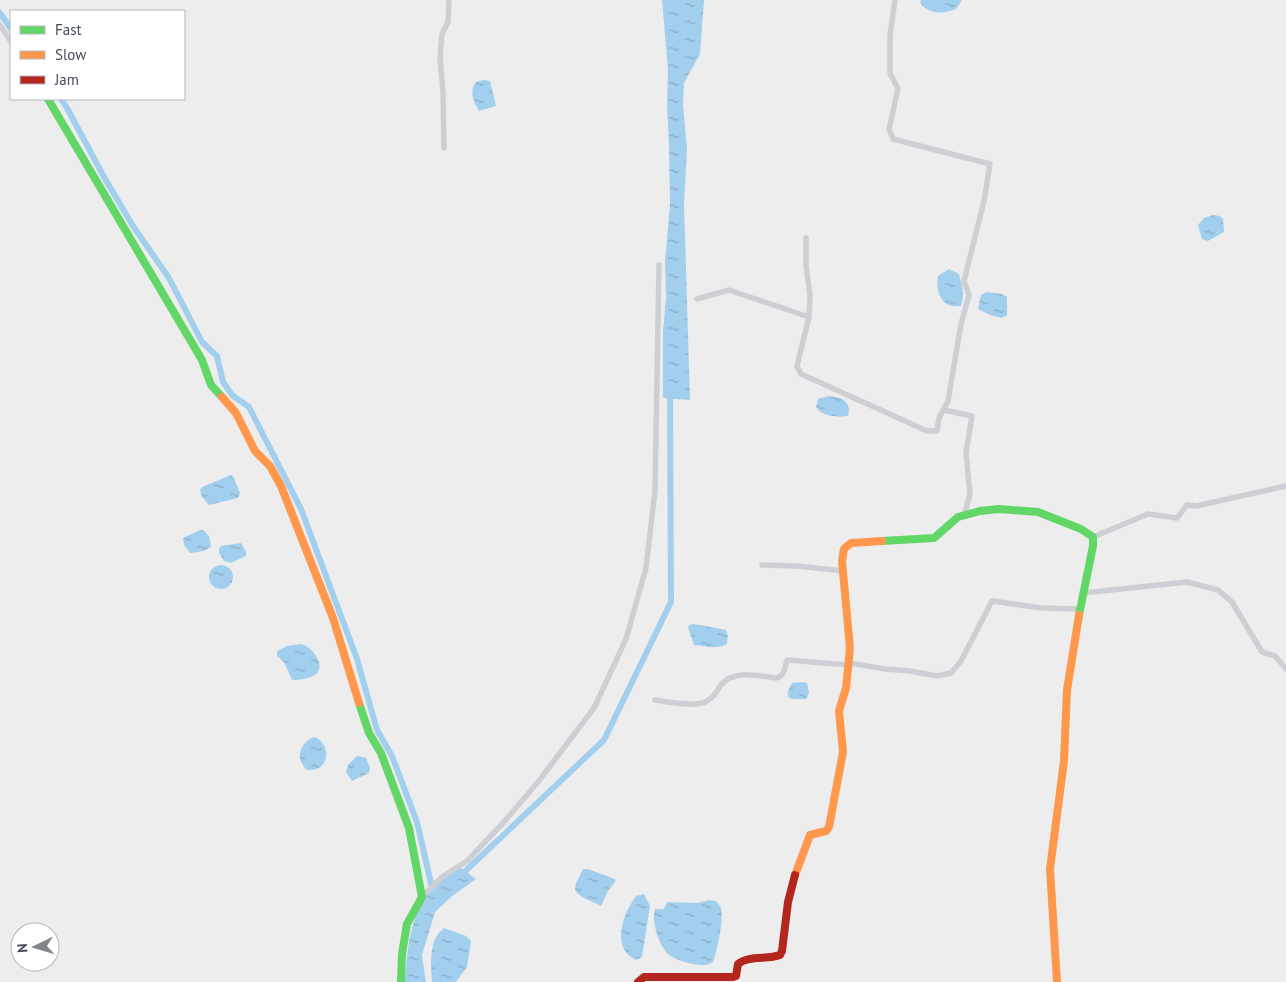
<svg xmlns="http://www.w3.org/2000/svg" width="1286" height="982" font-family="'PT Sans',sans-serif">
  <defs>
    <pattern id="water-ripples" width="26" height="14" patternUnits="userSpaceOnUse" patternTransform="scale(1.25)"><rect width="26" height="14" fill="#a2cfee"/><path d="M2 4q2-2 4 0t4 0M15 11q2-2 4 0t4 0" fill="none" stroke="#86aac4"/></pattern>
  </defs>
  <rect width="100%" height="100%" fill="#eeeded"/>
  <!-- water -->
  <g fill="url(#water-ripples)">
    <path d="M662,0H704L700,54L684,83L683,104L687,149L684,204L690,400L663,398V331L666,298L665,261L670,205L669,144L667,106L668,70Z"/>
    <path d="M921,0H962L956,9C943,14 930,15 920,3Z"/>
    <path d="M484,80L490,81L496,106L479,111C473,101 469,92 476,82Z"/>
    <path d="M1213,215L1220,216L1223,219L1224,232L1208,241L1202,239L1198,225L1204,218Z"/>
    <path d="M949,269L959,274C962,285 965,295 961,306C942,309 935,293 938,276Z"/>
    <path d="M986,292L1002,294L1007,297V315L1002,318L990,315L978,309L981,295Z"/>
    <path d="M828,396C841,397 852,401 848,416C838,417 822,417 816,407L818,399Z"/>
    <path d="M231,475L234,478L240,493L238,498L209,505L202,497L200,490L202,487Z"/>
    <path d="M200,530H203L209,536L211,546C206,552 197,552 190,553L184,545L183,538Z"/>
    <path d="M241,543L246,552V556L231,563L224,561L219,553V549L221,546Z"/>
    <circle cx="221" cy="577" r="12"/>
    <path d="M694,624L726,630L728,636L727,644C717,650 705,646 694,645L688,628L689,625Z"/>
    <path d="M300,644C311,645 327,665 316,674C310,679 299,680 292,680L284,662L277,656V651L287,646Z"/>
    <path d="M803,682L807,683L809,693L806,699H792L788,697V691L792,683Z"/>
    <path d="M314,737C328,740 333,767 312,770C307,770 305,770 303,765C295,754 303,741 314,737Z"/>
    <path d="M357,756L366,758L370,768L369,773L352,781L346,772L348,765Z"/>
    <path d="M461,868L476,879L452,896L435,912L422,955L426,982H405C407,948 411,903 440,880C446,876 454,872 461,868Z"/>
    <path d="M583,869H588L615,879V882L608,891L601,906C593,901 580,899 575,890L576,883Z"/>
    <path d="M644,894L650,906L642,957L636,960C610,948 623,913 636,896Z"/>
    <path d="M709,900L716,901C718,903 720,906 721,908C724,919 717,952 713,962C712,963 706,965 705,965C696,966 674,960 668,954C659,945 651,921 655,909H663L668,902L697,903Z"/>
    <path d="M444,928L466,936L471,941L467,967L456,982H432C431,964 428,940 444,928Z"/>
  </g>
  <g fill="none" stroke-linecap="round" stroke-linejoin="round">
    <!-- canal -->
    <g stroke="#a2cfee" stroke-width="6">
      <path d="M0,13L11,29"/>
      <path d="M61,99L67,108L104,177L133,226L169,278L202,342L217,356L223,382L232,395L249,407L301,509L357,659L377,730L392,756L417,822L433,892"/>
      <path d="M460,876L604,740L671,602L670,391"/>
    </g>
    <!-- street -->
    <g stroke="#cecfd4" stroke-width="5.5">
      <path d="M0,25L11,42"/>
      <path d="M444,148L443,92L440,57L442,34L448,22L449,0"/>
      <path d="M806,238V265L810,296L809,317"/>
      <path d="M697,299L729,290L809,317L797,366L801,374L927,431H937L939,418L948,401L961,324L969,295L964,281L984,201L990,164L893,139L889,129L898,89L890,73V35L895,0"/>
      <path d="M944,410L972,416L966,453L970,494L964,516"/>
      <path d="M1093,537L1148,514L1177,518L1187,505L1196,506L1286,486"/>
      <path d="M762,565L797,566L843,571"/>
      <path d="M1083,593L1187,582L1218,590L1232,602L1262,652L1275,656L1286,669"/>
      <path d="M849,663L885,669L910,671L937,676L951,673L961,661L992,601L1042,608L1080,609"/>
      <path d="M655,700C668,702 694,707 705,702C714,698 716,692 721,685C733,669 759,676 776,678C785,676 784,669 787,660L849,665"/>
      <path d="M422,897L442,877L467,861L504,822L538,782L594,708L626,639L646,568L655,491L659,265"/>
    </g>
    <!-- fast -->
    <g stroke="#63d668" stroke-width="8">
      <path d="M48,99L202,360L211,385L222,397"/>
      <path d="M882,541L934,538L958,517L980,511L999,509L1038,512L1081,529L1093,537V546L1079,615"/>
      <path d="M359,703L369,733L381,753L409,828L422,897L407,924L402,954L401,982"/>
    </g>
    <!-- slow -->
    <g stroke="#ff974d" stroke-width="8">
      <path d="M222,397L236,413L255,451L270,466L281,486L333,618L359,703"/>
      <path d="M795,875L810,835L826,831L829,827L843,752L839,711L846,688L850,648L842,561L844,549L851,543L882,541"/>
      <path d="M1057,982L1050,869L1064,761L1067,690L1079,615"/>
    </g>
    <!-- jam -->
    <path stroke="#b3261e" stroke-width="8" d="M638,982L644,977H733L736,976L738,964C749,955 767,960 780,955L782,951L788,902L795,875"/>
  </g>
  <!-- legend -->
  <rect x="10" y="10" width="175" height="90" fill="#ffffff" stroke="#b4b7bd"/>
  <rect x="20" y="26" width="25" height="8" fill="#63d668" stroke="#b4b7bd"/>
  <text x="55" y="35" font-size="15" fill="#444b5a">Fast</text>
  <rect x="20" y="51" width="25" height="8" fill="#ff974d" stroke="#b4b7bd"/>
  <text x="55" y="60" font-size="15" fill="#444b5a">Slow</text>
  <rect x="20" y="76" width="25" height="8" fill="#b3261e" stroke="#b4b7bd"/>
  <text x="55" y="85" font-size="15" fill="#444b5a">Jam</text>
  <!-- north arrow -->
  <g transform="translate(35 947) rotate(265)"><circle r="24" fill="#ffffff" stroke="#b4b7bd"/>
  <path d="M0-4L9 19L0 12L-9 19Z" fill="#80848d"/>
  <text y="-8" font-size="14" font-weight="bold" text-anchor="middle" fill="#444b5a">N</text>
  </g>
</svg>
